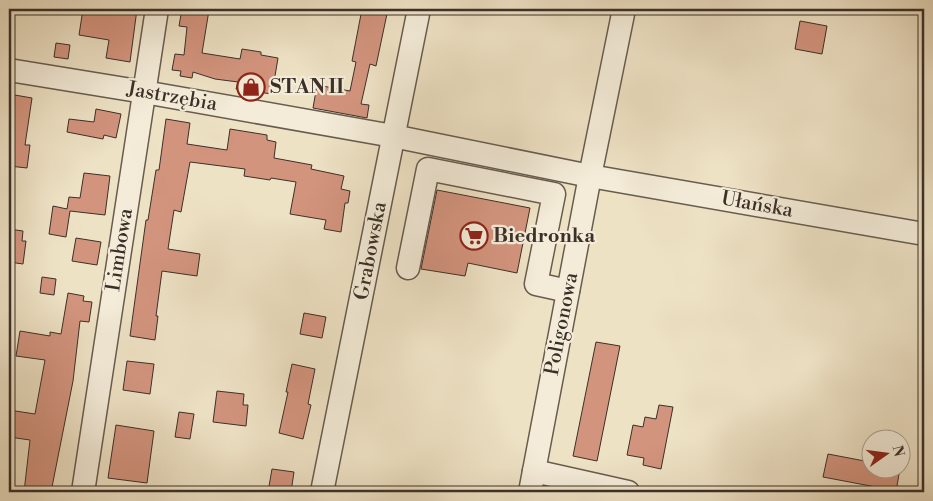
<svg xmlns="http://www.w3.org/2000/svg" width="933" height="501" font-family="'Libre Bodoni',serif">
  <rect width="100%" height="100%" fill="#eee2c5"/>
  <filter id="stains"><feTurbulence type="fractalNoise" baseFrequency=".004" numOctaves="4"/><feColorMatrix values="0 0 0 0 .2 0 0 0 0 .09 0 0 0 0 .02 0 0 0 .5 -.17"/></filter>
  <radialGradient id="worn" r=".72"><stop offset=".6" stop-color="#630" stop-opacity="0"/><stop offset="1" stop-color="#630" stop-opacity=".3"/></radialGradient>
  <!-- building -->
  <g fill="#d3947e" stroke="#3b3029">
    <path d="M83,9H137L130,62L106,58L109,40L79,35Z"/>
    <path d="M182,9L209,10L202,53L240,59L242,49L261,52V55L278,58L272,94L236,89L238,82L215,79L193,72L192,78L180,76L181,71L172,70L175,54L184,55L187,27L179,26Z"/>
    <path d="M362,9H388L376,66L370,64L361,104L369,105L367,118L313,108L317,85L350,91L356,62L352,61Z"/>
    <path d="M800,21L827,26L822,54L795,49Z"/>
    <path d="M56,43L70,45L68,59L54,57Z"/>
    <path d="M9,94L32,98L25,145H30L27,168L9,166Z"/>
    <path d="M96,109L121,114L116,138L104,135L103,139L67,132L69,119L94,122Z"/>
    <path d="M166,119L190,123L187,144L227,150L230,129L267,135V140L276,142L274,158L312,165L311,169L344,176L341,189L350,191L348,203H345L341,232L324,229L326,220L290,214L296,182L271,178L270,180L244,176L245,169L190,162L181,212L174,210L168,249L200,254L197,276L162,271L156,316H158L155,340L130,336L146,220H148L156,170H159Z"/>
    <path d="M84,173L110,176L105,215L70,211L66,237L49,234L53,206L67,209L69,197L80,198Z"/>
    <path d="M437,190L530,208L517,273L468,263L465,276L421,269Z"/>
    <path d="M9,229L23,231L22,241H26L23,264L9,262Z"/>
    <path d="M76,238L101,242L97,265L72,261Z"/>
    <path d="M42,277L56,279L54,295L40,293Z"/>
    <path d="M68,293L84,296L83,301L92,302L89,322L80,321L73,381L51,492H24L30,440L9,437V410L35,414L45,360L16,356L20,331L50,336V332L61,334Z"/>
    <path d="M304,313L326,317L322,338L300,334Z"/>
    <path d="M596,342L620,346L597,461L573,456Z"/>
    <path d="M127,361L154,364L150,394L123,390Z"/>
    <path d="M292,364L315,369L308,404L311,405L303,439L279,433L288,392H286Z"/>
    <path d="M217,391L244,394L243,405H248L246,426L213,422Z"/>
    <path d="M659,405L673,407L661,469L643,465L644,458L627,455L633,425L643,427L645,417L656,419Z"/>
    <path d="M179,412L194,414L190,439L175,437Z"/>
    <path d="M116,425L154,431L147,483L108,478Z"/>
    <path d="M828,454L870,462V468H900L896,492H875L876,487L823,477Z"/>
    <path d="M272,469L294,472L291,492H268Z"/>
  </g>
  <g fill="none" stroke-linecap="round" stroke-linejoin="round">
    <!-- minor casing -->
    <g stroke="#685c50" stroke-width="25">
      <g id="minor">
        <path d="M9,70L144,92L393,136L590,176L924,234"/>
        <path d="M408,268L428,169L554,194L536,284L568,291"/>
        <path d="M534,471L628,492"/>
        <path d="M83,492L157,9"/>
        <path d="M322,492L419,9"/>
        <path d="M530,492L590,176L624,9"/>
      </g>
    </g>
    <!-- minor -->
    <use href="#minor" stroke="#f4ecd9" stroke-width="22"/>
  </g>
  <!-- icons -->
  <defs>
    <g id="shop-ring" transform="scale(1.4375)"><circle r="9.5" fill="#f4ecd9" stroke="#8f2418" stroke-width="1.5"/><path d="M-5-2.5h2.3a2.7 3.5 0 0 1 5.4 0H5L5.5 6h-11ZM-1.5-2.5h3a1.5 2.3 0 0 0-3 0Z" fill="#8f2418"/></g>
    <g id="supermarket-ring" transform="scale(1.4375)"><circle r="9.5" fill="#f4ecd9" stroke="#8f2418" stroke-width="1.5"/><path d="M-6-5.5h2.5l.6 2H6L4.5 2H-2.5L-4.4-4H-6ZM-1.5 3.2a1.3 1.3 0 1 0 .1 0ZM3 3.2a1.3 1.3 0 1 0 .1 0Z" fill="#8f2418"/></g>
  </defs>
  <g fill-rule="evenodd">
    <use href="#shop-ring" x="251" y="87"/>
    <use href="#supermarket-ring" x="474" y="236"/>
  </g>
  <g text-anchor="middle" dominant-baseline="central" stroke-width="4.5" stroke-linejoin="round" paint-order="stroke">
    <!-- poi labels -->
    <g font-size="20" font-weight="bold" fill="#3b3029" stroke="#f4ecd9" text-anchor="start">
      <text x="270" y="87">STAN II</text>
      <text x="493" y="236">Biedronka</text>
    </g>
    <!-- street labels -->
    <g font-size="20" fill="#3b3029" stroke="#f4ecd9">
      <text transform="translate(172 97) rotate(10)">Jastrzębia</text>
      <text transform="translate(757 205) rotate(10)">Ułańska</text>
      <text transform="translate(120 250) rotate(-81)">Limbowa</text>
      <text transform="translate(371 251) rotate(-79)">Grabowska</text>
      <text transform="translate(562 324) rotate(-79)">Poligonowa</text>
    </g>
  </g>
  <!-- margin -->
  <rect width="933" height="501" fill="none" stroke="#eee2c5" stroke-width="30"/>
  <rect x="10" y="10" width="913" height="481" fill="none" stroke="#3b3029" stroke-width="2.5"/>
  <rect x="15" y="15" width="903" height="471" fill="none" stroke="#3b3029"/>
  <!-- north arrow -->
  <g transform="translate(886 454) rotate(76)"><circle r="24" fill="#f4ecd9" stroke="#aaa193"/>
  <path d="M0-4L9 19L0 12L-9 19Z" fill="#8f2418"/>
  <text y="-8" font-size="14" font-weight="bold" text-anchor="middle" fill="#3b3029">N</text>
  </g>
  <rect width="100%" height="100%" filter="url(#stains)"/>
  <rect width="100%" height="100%" fill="url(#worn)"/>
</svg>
